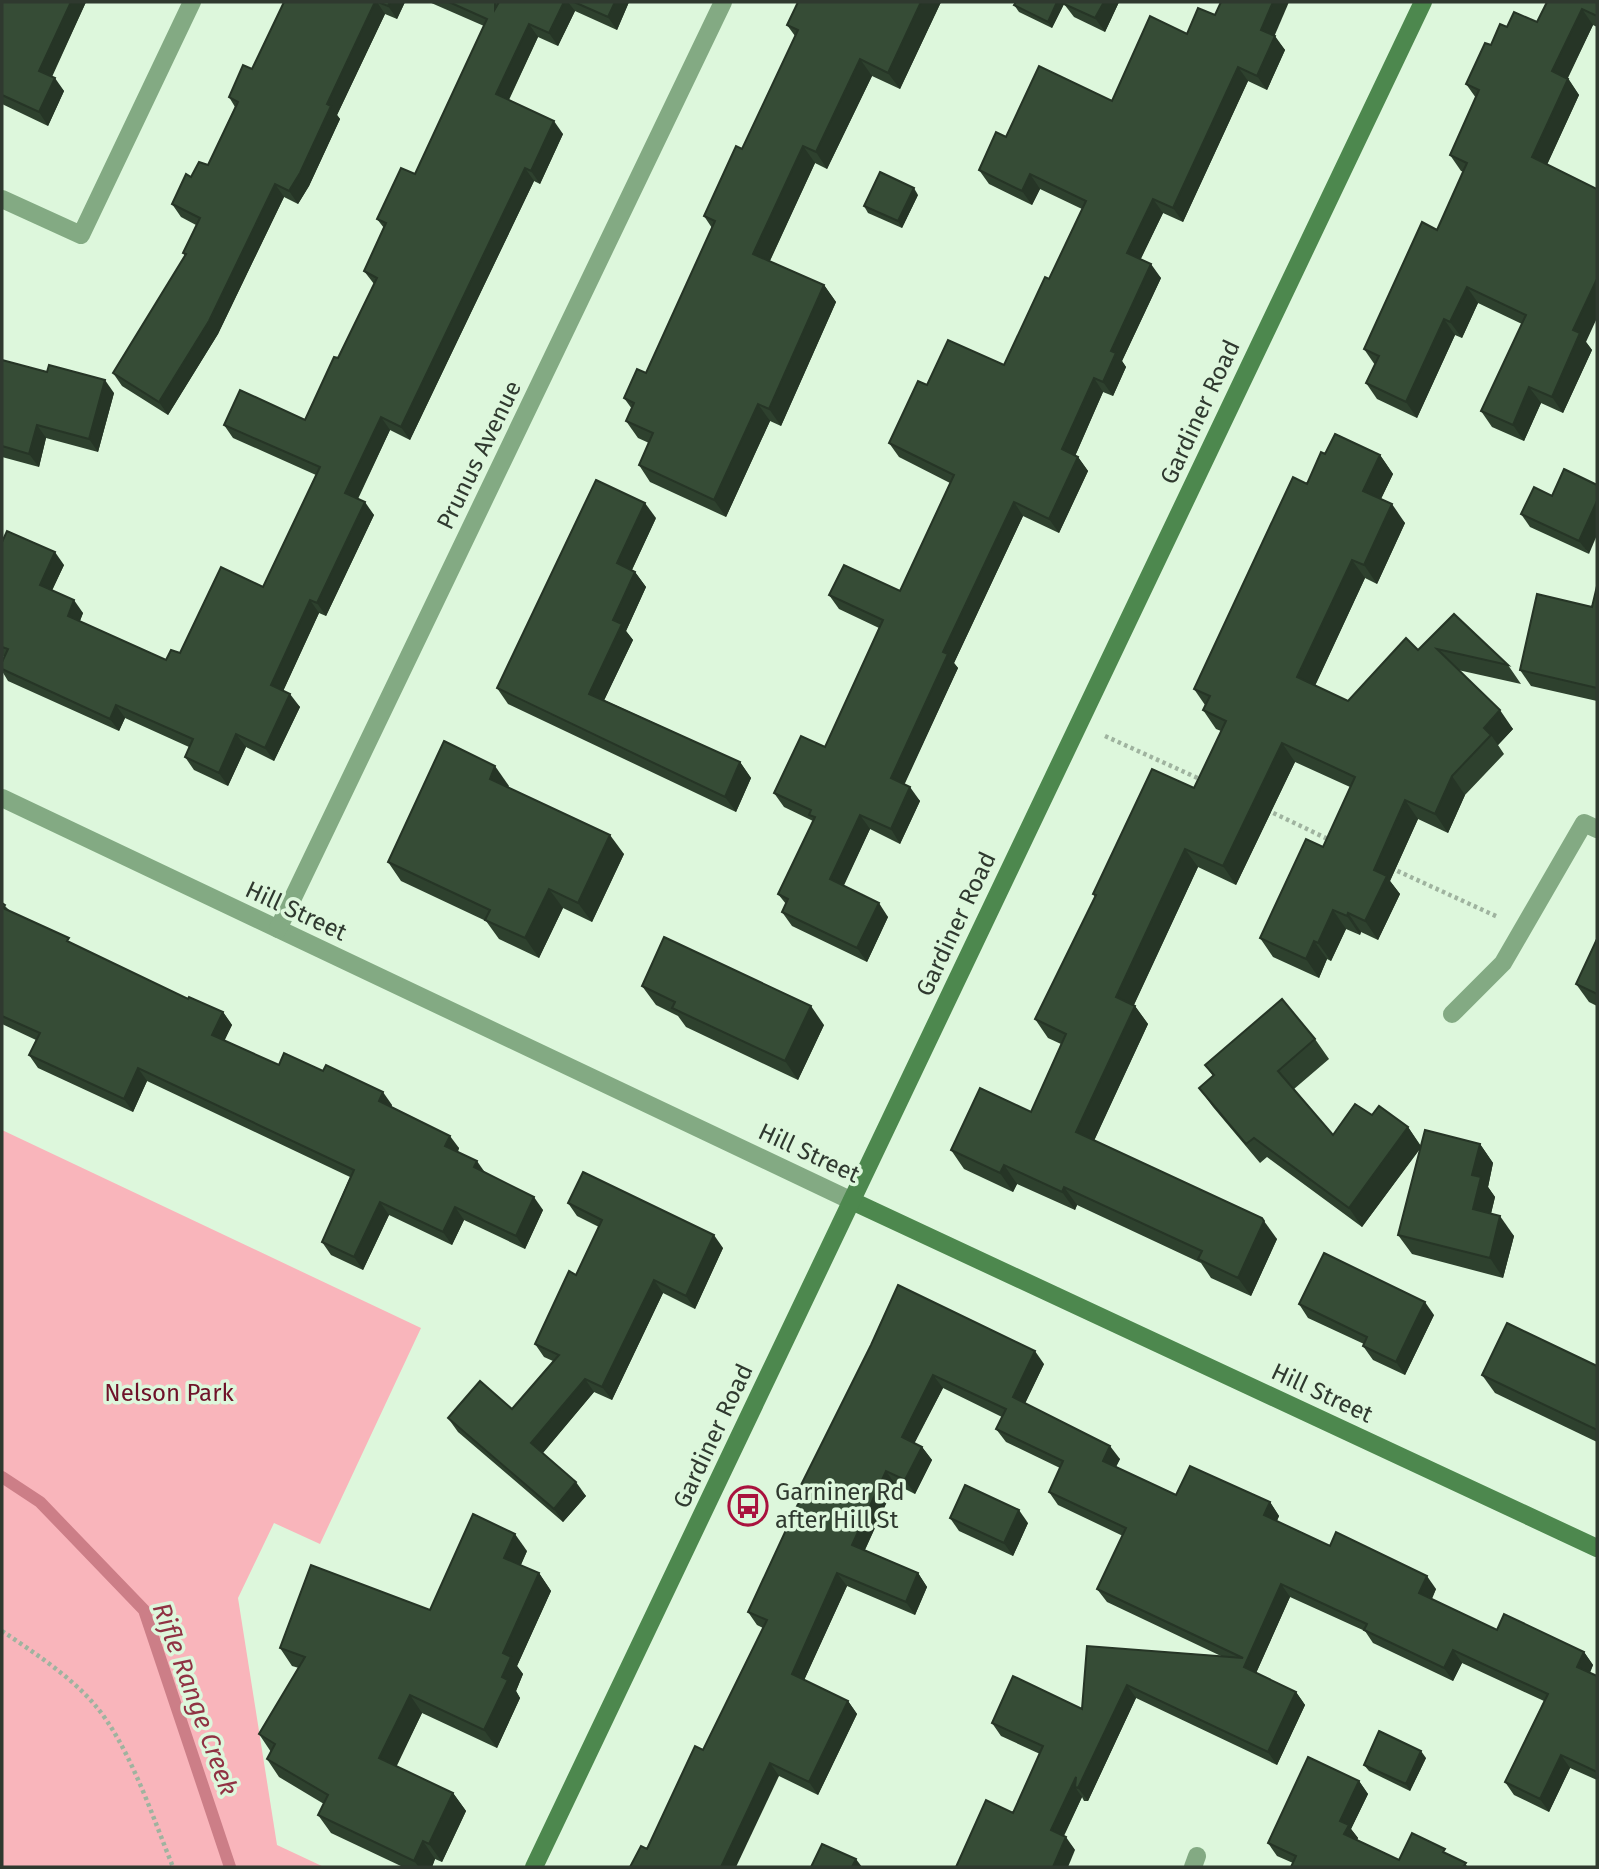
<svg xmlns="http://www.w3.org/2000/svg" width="1599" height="1869" font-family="'Fira Sans',sans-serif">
  <rect width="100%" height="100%" fill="#ddf7dc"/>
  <!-- green -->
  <path fill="#f9b5bb" d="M2,1130L421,1328L320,1544L274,1523L238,1598L277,1845L324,1867H2Z"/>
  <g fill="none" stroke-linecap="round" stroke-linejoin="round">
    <!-- stream -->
    <path stroke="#cc7e87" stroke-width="12" d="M2,1477L40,1502L144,1610L230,1867"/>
    <!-- path -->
    <g stroke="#9fb39f" stroke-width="4.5" stroke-dasharray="3.5 3.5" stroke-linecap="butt">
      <path d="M1105,736L1202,780"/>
      <path d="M1267,810L1332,841"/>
      <path d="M1391,868L1498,917"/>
      <path d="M2,1631C32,1651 70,1676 94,1704C129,1744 153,1818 173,1867"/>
    </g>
    <!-- street -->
    <g stroke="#83aa83" stroke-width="18">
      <path d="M2,199L81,235L192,2"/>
      <path d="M2,798L852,1201"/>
      <path d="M278,929L723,2"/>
      <path d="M1452,1014L1503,963L1584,823L1597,829"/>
      <path d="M1193,1867L1197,1856"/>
    </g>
    <!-- secondary -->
    <g stroke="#4d884e" stroke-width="18">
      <path d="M852,1201L1597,1548"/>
      <path d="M534,1867L1423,2"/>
    </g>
  </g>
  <!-- wall -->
  <g fill="#2e412e">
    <path d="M2,2H86L52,77L64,91L48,126L2,104Z"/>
    <path d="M284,2H405L397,19L385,14L337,115L340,119L309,186L298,204L284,197L218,334L168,415L122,386L113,373L185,256L183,253L196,225L181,217L172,204L191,177L208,165L235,107L229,97L252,69Z"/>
    <path d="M429,2H629L617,30L575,11L558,46L538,37L509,100L563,134L540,184L534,181L410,440L390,430L358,499L374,515L326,616L319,613L283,691L300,707L274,761L246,747L228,786L194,770L185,757L189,747L125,718L119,731L8,681L2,671V662L4,657L2,656V542L64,565L52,590L83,613L80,621L166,660L180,653L263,587L316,475L233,438L224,425L305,420L338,358L374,284L364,271L384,228L377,219L415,174L484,26Z"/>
    <path d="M941,2L900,89L872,76L827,169L815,163L770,261L824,285L836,302L781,426L770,421L726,517L650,482L639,465L649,443L638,438L626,421L632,409L624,398L646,373L712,228L704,216L742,149L795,36L787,25Z"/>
    <path d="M1065,2H1119L1105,32L1074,17L1064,4Z"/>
    <path d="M1065,2L1052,28L1019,12L1014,5Z"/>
    <path d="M1597,2V27L1593,25L1568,78L1579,95L1547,165L1586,342L1592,350L1563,413L1541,403L1524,441L1492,427L1481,411L1522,324L1478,303L1462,338L1455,335L1417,418L1377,399L1366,383L1375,365L1364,349L1437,230L1464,172L1461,171L1450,155L1476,98L1466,84L1491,45L1507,27L1537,22Z"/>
    <path d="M1215,15L1274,36L1285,50L1267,90L1248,81L1183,222L1163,213L1140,260L1161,278L1122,361L1126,367L1113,396L1103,392L1075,456L1078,457L1088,471L1059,533L1023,516L954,663L958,668L904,784L920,801L900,844L870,829L843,886L888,917L867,962L792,926L782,912L786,904L778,894L813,821L784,807L774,793L825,747L879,628L839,609L829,595L900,591L950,483L899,457L889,443L927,385L1004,365L1049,279L1082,209L1040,189L1032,205L989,184L979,170L1006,137L1112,101L1187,34Z"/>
    <path d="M918,195L902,228L868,213L864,206Z"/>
    <path d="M2,360L114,393L98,452L46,438L39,467L2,457Z"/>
    <path d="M1325,454L1380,455L1393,474L1381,499L1405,523L1377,584L1365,578L1315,686L1348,701L1418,650L1454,614L1508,665L1521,684L1458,670L1513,729L1498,745L1504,754L1465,795L1448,833L1418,819L1390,881L1400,894L1378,940L1361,932L1360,935L1346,929L1331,961L1327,959L1319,978L1273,957L1260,938L1323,847L1350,787L1295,762L1236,885L1198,867L1134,1005L1148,1024L1094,1141L1277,1239L1251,1296L1211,1278L1201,1263L1077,1205L1075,1210L1017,1184L1013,1192L964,1169L951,1150L1031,1112L1061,1044L1048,1038L1035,1019L1095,897L1093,894L1194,788L1221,731L1216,729L1203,710L1205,705L1194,689L1307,484Z"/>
    <path d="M1552,496L1589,554L1530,527L1521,514Z"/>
    <path d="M656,518L632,570L635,572L646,587L626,631L633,640L604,700L740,762L751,778L736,812L508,704L497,688Z"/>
    <path d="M1597,586V701L1531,686L1520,670L1592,607Z"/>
    <path d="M509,786L508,787L624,854L592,922L563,908L539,958L499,939L486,921L401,881L388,862Z"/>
    <path d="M2,903L10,911L72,944L188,999L223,1012L232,1025L224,1040L279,1065L392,1105L391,1107L459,1148L458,1152L486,1173L543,1210L525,1249L464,1220L452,1245L389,1215L363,1270L331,1255L322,1242L350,1177L147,1081L133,1112L38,1068L29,1055L36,1040L2,1024Z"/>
    <path d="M1597,939V1006L1589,1002L1576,984Z"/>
    <path d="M642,986L824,1025L798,1080L686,1027L678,1016L656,1005Z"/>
    <path d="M1315,1039L1329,1059L1294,1089L1333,1135L1372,1115L1408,1127L1421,1146L1480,1144L1493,1163L1488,1187L1495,1197L1491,1214L1514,1236L1503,1278L1412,1254L1398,1235L1420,1149L1362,1227L1267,1157L1260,1163L1213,1107L1199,1088L1213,1076L1205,1065Z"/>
    <path d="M568,1203L723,1248L695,1309L663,1293L612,1400L594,1392L543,1453L586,1496L563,1522L458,1432L448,1418L512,1409L553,1361L544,1357L535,1344L576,1275L599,1227L577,1216Z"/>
    <path d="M1299,1304L1434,1315L1405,1375L1373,1360L1363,1346L1364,1344L1308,1318Z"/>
    <path d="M871,1345L1044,1364L1025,1403L1120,1459L1116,1467L1176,1495L1270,1502L1279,1516L1277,1521L1330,1546L1436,1589L1432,1599L1497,1630L1584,1652L1593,1665L1590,1673L1597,1676V1780L1570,1768L1549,1812L1514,1795L1505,1782L1544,1701L1462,1663L1453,1681L1373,1643L1365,1631L1290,1597L1256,1673L1296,1692L1305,1705L1277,1765L1136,1698L1088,1801H1084L1082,1797L1064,1836L1075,1850L1013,1813L1040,1754L1001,1736L992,1723L1082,1709L1087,1646L1221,1656L1107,1602L1097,1589L1123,1536L1058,1505L1049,1492L1060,1468L1006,1442L996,1429L1002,1417L943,1388L914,1443L922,1447L932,1460L915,1494L895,1484L865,1550L918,1573L927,1587L915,1615L847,1586L804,1680L848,1701L857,1714L818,1795L779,1776L647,1849L703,1750L763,1628L757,1625L748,1612L804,1492L800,1487Z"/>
    <path d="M1597,1366V1442L1495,1393L1482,1375Z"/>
    <path d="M950,1518L1028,1523L1013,1556L959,1531Z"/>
    <path d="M527,1551L521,1565L539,1573L551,1591L517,1666L523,1674L516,1691L520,1698L497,1748L422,1713L396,1766L453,1793L466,1811L442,1862L435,1859L432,1867H403L331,1833L318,1815L324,1804L279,1777L267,1759L271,1752L259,1734L299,1668L292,1666L280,1648L430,1610Z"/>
    <path d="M1426,1758L1410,1791L1369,1771L1364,1765Z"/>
    <path d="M1359,1781L1368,1794L1351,1829L1358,1838L1357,1840L1399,1860L1449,1854L1469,1867L1293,1863L1277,1856L1268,1843Z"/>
  </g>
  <!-- shaded-wall -->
  <g fill="#263526">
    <path d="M71,2H86L48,84L39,71Z"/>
    <path d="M375,2H377L385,14L337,115L340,119L309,186L298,204L289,191L327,104Z"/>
    <path d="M390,2H405L397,19L388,6Z"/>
    <path d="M564,2H568L575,11L558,46L549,33Z"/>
    <path d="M615,2H629L617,30L608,17Z"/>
    <path d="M921,2H941L900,89L888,73Z"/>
    <path d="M1057,2H1065L1052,28L1048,22Z"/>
    <path d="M1104,2H1119L1105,32L1095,18Z"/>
    <path d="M1273,2H1289L1271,44L1261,30Z"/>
    <path d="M1582,9L1593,25L1563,87L1552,71Z"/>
    <path d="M529,24L538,37L505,107L496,94Z"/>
    <path d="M1275,36L1285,50L1267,90L1257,76Z"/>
    <path d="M860,59L872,76L827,169L816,152Z"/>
    <path d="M1238,67L1248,81L1183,222L1173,208Z"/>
    <path d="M55,78L64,91L48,126L39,112Z"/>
    <path d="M1568,79L1579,95L1543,173L1532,157Z"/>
    <path d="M554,121L563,134L540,184L531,171Z"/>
    <path d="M803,146L815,163L765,271L753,254Z"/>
    <path d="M525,168L534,181L410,440L401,427Z"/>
    <path d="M1030,174L1040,189L1032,205L1022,191Z"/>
    <path d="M275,184L284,197L218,334L168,415L159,402Z"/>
    <path d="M914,188L918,195L902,228L898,221Z"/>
    <path d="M1153,199L1163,213L1137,267L1127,253Z"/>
    <path d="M1151,264L1161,278L1122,361L1126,367L1113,396L1103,382L1111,351Z"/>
    <path d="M1597,279V318L1586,342L1592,350L1563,413L1552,397L1573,330Z"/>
    <path d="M824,285L836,302L781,426L769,409Z"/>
    <path d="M1467,287L1478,303L1462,338L1450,322Z"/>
    <path d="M1444,319L1455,335L1417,418L1406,402Z"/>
    <path d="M1094,378L1103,392L1072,463L1062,449Z"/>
    <path d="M105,380L114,393L98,452L89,439Z"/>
    <path d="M1529,387L1541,403L1524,441L1513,425Z"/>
    <path d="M758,404L770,421L726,517L714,500Z"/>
    <path d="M381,417L390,430L354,506L345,493Z"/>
    <path d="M37,425L46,438L39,467L29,454Z"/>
    <path d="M1380,455L1393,474L1376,509L1363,491Z"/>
    <path d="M1078,457L1088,471L1059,533L1049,519Z"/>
    <path d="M1597,501V535L1589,554L1579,541Z"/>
    <path d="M365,502L374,515L326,616L317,603Z"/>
    <path d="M1014,502L1023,516L954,663L958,668L901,792L891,778L943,652Z"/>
    <path d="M645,503L656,518L628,578L617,563Z"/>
    <path d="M1392,504L1405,523L1377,584L1364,565Z"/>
    <path d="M55,552L64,565L49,597L40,585Z"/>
    <path d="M1352,560L1365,578L1310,696L1297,677Z"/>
    <path d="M635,572L646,587L626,631L633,640L600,709L589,694L613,620Z"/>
    <path d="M74,600L83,613L77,628L68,616Z"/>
    <path d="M310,600L319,613L280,698L271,685Z"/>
    <path d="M290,694L300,707L274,761L265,748Z"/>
    <path d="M116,705L125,718L119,731L110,719Z"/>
    <path d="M1500,710L1513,729L1498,745L1491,735L1484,728Z"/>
    <path d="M236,734L246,747L228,786L219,773Z"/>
    <path d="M1282,743L1295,762L1236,885L1223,866Z"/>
    <path d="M740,762L751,778L736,812L725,797Z"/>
    <path d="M495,766L509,786L503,798L490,779Z"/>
    <path d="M1452,776L1465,795L1448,833L1435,814Z"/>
    <path d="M910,787L920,801L900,844L891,829Z"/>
    <path d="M1405,800L1418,819L1390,881L1400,894L1378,940L1365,921L1374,870Z"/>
    <path d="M860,815L870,829L840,894L830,879Z"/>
    <path d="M610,835L624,854L592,922L578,903Z"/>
    <path d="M1185,849L1198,867L1129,1015L1116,997Z"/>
    <path d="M549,889L563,908L539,958L525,938Z"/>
    <path d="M879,903L888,917L867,962L857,948Z"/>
    <path d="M1333,910L1346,929L1331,961L1318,943Z"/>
    <path d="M1348,913L1361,932L1360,935L1347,916Z"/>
    <path d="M1314,941L1327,959L1319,978L1306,959Z"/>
    <path d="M811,1006L824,1025L798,1080L785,1061Z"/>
    <path d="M1135,1006L1148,1024L1089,1151L1076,1132Z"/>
    <path d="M223,1012L232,1025L221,1048L212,1035Z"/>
    <path d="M138,1068L147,1081L133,1112L124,1099Z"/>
    <path d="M383,1092L392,1105L388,1114L379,1101Z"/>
    <path d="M1408,1127L1421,1147L1362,1227L1349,1208Z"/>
    <path d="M450,1136L459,1148L454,1159L445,1146Z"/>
    <path d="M1480,1144L1493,1163L1488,1187L1495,1197L1487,1229L1473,1209L1472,1175Z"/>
    <path d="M477,1161L486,1174L474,1167Z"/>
    <path d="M1004,1165L1017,1184L1013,1192L1000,1173Z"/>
    <path d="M1064,1187L1077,1205L1075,1210L1062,1192Z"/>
    <path d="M534,1197L543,1210L525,1249L516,1236Z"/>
    <path d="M380,1202L389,1215L363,1270L354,1257Z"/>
    <path d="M455,1207L464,1220L452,1245L443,1232Z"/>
    <path d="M1500,1216L1514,1236L1503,1278L1490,1258Z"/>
    <path d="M1264,1221L1277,1239L1251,1296L1238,1278Z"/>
    <path d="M714,1235L723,1248L695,1309L686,1296Z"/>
    <path d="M654,1280L663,1293L612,1400L602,1387Z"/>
    <path d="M1425,1302L1434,1315L1405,1375L1396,1362Z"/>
    <path d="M1035,1351L1044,1364L1022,1410L1013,1397Z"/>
    <path d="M933,1375L943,1388L911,1450L902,1437Z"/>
    <path d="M585,1379L594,1392L540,1456L531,1443Z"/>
    <path d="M1110,1446L1120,1459L1112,1474L1103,1461Z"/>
    <path d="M922,1447L932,1460L915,1494L905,1480Z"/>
    <path d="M886,1471L895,1484L861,1558L852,1545Z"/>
    <path d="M576,1482L586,1496L563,1522L554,1509Z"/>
    <path d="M1270,1502L1279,1516L1273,1529L1264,1515Z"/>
    <path d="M1019,1510L1028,1523L1013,1556L1004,1543Z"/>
    <path d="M515,1534L527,1551L516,1575L504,1558Z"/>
    <path d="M539,1573L551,1591L517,1666L523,1674L516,1691L520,1698L497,1748L484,1730L502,1677L503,1653Z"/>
    <path d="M837,1573L847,1586L801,1687L792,1674Z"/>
    <path d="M918,1573L927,1587L915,1615L906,1602Z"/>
    <path d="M1427,1576L1436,1589L1428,1606L1419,1593Z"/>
    <path d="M1281,1584L1290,1597L1253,1680L1244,1667Z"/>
    <path d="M1453,1650L1462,1663L1453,1681L1444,1668Z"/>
    <path d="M1584,1652L1593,1665L1586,1680L1577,1667Z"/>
    <path d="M1127,1685L1136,1698L1088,1801L1078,1788L1075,1787L1082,1797L1060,1843L1051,1830L1076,1777Z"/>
    <path d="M1296,1692L1305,1705L1277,1765L1268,1752Z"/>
    <path d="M410,1695L422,1713L392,1776L379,1758Z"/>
    <path d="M848,1701L857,1714L818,1795L809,1782Z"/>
    <path d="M1421,1751L1426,1758L1410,1791L1406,1784Z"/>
    <path d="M1561,1755L1570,1768L1549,1812L1540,1799Z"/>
    <path d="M770,1763L779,1776L736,1867H721Z"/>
    <path d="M1359,1781L1368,1794L1351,1829L1358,1838L1353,1847L1344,1834L1340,1821Z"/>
    <path d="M453,1793L466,1811L442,1862L429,1844Z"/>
    <path d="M1066,1837L1075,1850L1068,1867H1053Z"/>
    <path d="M423,1841L435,1859L432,1867H419L414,1861Z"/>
    <path d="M856,1859L862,1867H852Z"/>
  </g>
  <!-- building -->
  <g fill="#364c36" stroke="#263526" stroke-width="2">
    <path d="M2,2H71L39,71L55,78L39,112L2,95Z"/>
    <path d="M284,2H375L327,104L331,106L300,173L289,191L275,184L209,321L159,402L113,373L186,254L183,253L200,218L172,204L186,174L191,177L199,162L208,165L238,102L229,97L243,65L252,69Z"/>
    <path d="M378,2H390L388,6Z"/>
    <path d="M449,2H495V9L499,2H564L549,33L529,24L496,94L554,121L531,171L525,168L401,427L381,417L345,493L365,502L317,603L310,600L271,685L290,694L265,748L236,734L219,773L185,757L193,739L116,705L110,719L2,669V662L8,649L2,647V542L7,531L55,552L40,585L74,600L68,616L166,660L171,650L180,653L221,567L263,587L320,467L224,425L240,390L305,420L334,357L338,358L377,278L364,271L386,223L377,219L401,168L415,174L487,19Z"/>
    <path d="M574,2H615L608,17Z"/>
    <path d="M798,2H921L888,73L860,59L816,152L803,146L753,254L824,285L769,409L758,404L714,500L639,465L653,433L626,421L634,403L624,398L637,369L646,373L715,221L704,216L736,146L742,149L798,30L787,25Z"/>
    <path d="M1016,2H1057L1048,22L1014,5Z"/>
    <path d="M1065,2H1104L1095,18L1064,4Z"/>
    <path d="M1221,2H1273L1261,30L1275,36L1257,76L1238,67L1173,208L1153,199L1127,253L1151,264L1111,351L1116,353L1103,382L1094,378L1062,449L1078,457L1049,519L1014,502L943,652L948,654L891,778L910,787L891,829L860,815L830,879L879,903L857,948L782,912L788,899L778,894L815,817L809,815L811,810L774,793L801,736L825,747L883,620L829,595L844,565L900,591L954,475L889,443L918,381L927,385L948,340L1004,365L1045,277L1049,279L1086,201L1030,174L1022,191L979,170L996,132L1006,137L1039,66L1112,101L1150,16L1187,34L1198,8L1215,15Z"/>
    <path d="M1547,2H1597V16L1582,9L1552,71L1568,79L1532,157L1597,189V279L1573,330L1580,333L1552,397L1529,387L1513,425L1481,411L1526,315L1467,287L1450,322L1444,319L1406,402L1366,383L1379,356L1364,349L1422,222L1437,230L1467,163L1450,155L1479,90L1466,84L1485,43L1491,45L1500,24L1507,27L1514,12L1537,22Z"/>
    <path d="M880,172L914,188L898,221L864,206Z"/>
    <path d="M2,360L47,372L49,365L105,380L89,439L37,425L29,454L2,446Z"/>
    <path d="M1335,434L1380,455L1363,491L1392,504L1364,565L1352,560L1297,677L1348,701L1406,638L1418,650L1454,614L1508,665L1437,649L1500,710L1484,728L1491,735L1452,776L1435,814L1405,800L1374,870L1387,876L1365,921L1348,913L1347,916L1333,910L1318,943L1314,941L1306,959L1260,938L1306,839L1323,847L1355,777L1282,743L1223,866L1185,849L1116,997L1135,1006L1076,1132L1262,1218L1264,1221L1238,1278L1198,1259L1202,1251L1064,1187L1062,1192L1004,1165L1000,1173L951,1150L980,1088L1031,1112L1066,1034L1035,1019L1096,895L1093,894L1152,769L1194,788L1226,721L1203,710L1210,696L1194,689L1293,477L1307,484L1321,452L1325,454Z"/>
    <path d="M1564,469L1597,485V501L1579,541L1521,514L1534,487L1552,496Z"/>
    <path d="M596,480L645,503L617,563L635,572L613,620L622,624L589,694L740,762L725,797L497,688Z"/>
    <path d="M1597,586V688L1520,670L1537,594L1592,607Z"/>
    <path d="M444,741L495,766L490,779L610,835L578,903L549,889L525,938L485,920L490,910L388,862Z"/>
    <path d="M2,903L5,905L3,908L69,938L67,941L188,999L189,997L223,1012L212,1035L279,1065L284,1053L323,1071L326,1065L383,1092L379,1101L450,1136L445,1146L477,1161L474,1167L534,1197L516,1236L455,1207L443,1232L380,1202L354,1257L322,1242L354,1170L138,1068L124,1099L29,1055L40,1033L2,1016Z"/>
    <path d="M664,937L811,1006L785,1061L672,1008L675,1002L642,986Z"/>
    <path d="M1597,939V994L1576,984Z"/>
    <path d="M1282,999L1315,1039L1278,1071L1333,1135L1355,1104L1372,1115L1379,1106L1408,1127L1349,1208L1254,1138L1246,1144L1199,1088L1214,1075L1205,1065Z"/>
    <path d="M1425,1130L1480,1144L1472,1175L1481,1177L1473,1209L1500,1216L1490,1258L1398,1235Z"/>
    <path d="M583,1172L714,1235L686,1296L654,1280L602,1387L585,1379L531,1443L576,1482L554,1509L448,1418L480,1381L512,1409L559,1355L535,1344L569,1271L576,1275L602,1220L568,1203Z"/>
    <path d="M1324,1253L1425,1302L1396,1362L1363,1346L1367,1337L1299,1304Z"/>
    <path d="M898,1285L1035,1351L1013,1397L1110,1446L1103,1461L1176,1495L1190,1466L1270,1502L1264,1515L1330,1546L1336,1532L1427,1576L1419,1593L1497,1630L1504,1614L1584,1652L1577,1667L1597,1676V1772L1561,1755L1540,1799L1505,1782L1548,1694L1453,1650L1444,1668L1364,1630L1367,1624L1281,1584L1244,1667L1296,1692L1268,1752L1127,1685L1078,1788L1075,1787L1076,1777L1051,1830L1066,1837L1053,1867H956L986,1800L1013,1813L1043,1746L992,1723L1013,1676L1082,1709L1087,1646L1243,1658L1097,1589L1126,1528L1049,1492L1063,1461L996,1429L1006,1409L933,1375L902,1437L922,1447L905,1480L886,1471L852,1545L918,1573L906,1602L837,1573L792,1674L848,1701L809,1782L770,1763L721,1867H630L641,1846L647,1849L695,1746L703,1750L767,1620L748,1612L805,1489L800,1487L871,1345Z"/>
    <path d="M1507,1323L1597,1366V1430L1482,1375Z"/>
    <path d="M965,1485L1019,1510L1004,1543L950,1518Z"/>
    <path d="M473,1514L515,1534L504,1558L539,1573L503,1653L511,1657L502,1677L508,1680L484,1730L410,1695L379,1758L453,1793L429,1844L423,1841L414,1861L318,1815L328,1795L267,1759L275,1744L259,1734L305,1657L280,1648L311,1565L430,1610Z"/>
    <path d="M1379,1731L1421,1751L1406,1784L1364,1765Z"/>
    <path d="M1308,1757L1359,1781L1340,1821L1349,1825L1344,1834L1399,1860L1412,1833L1445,1849L1443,1852L1466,1863L1463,1867H1291L1296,1856L1268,1843Z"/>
    <path d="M822,1844L856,1859L852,1867H811Z"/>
  </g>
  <!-- icons -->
  <defs>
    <g id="bus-ring" transform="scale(2.0125)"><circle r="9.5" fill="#ddf7dc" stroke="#a9123e" stroke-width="1.5"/><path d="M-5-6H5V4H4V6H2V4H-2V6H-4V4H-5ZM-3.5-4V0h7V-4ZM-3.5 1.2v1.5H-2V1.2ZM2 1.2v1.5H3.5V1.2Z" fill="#a9123e"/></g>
  </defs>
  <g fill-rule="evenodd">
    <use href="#bus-ring" x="748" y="1506"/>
  </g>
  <g text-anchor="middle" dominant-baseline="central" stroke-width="7" stroke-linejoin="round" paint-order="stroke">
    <!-- street labels -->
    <g font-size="24" fill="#2f392f" stroke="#ddf7dc">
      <text transform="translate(1200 412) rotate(-65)">Gardiner Road</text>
      <text transform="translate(479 455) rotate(-64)">Prunus Avenue</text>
      <text transform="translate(296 911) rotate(25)">Hill Street</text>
      <text transform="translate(956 924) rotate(-65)">Gardiner Road</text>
      <text transform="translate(809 1153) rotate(25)">Hill Street</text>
      <text transform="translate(1322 1393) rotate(25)">Hill Street</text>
      <text transform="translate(713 1436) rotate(-65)">Gardiner Road</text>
    </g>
    <!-- park labels -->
    <g font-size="24" fill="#6f1229" stroke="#ddf7dc">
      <text x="169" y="1393">Nelson Park</text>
    </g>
    <!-- poi labels -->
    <g font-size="24" fill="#2f392f" stroke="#ddf7dc" text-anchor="start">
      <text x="775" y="1492">Garniner Rd<tspan x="775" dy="28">after Hill St</tspan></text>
    </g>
    <!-- water labels -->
    <g font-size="26" font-style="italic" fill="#903243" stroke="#ddf7dc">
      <text transform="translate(195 1699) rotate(70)">Rifle Range Creek</text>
    </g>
  </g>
  <!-- border -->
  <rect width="1599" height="1869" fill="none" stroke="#2f392f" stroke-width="7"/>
</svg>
